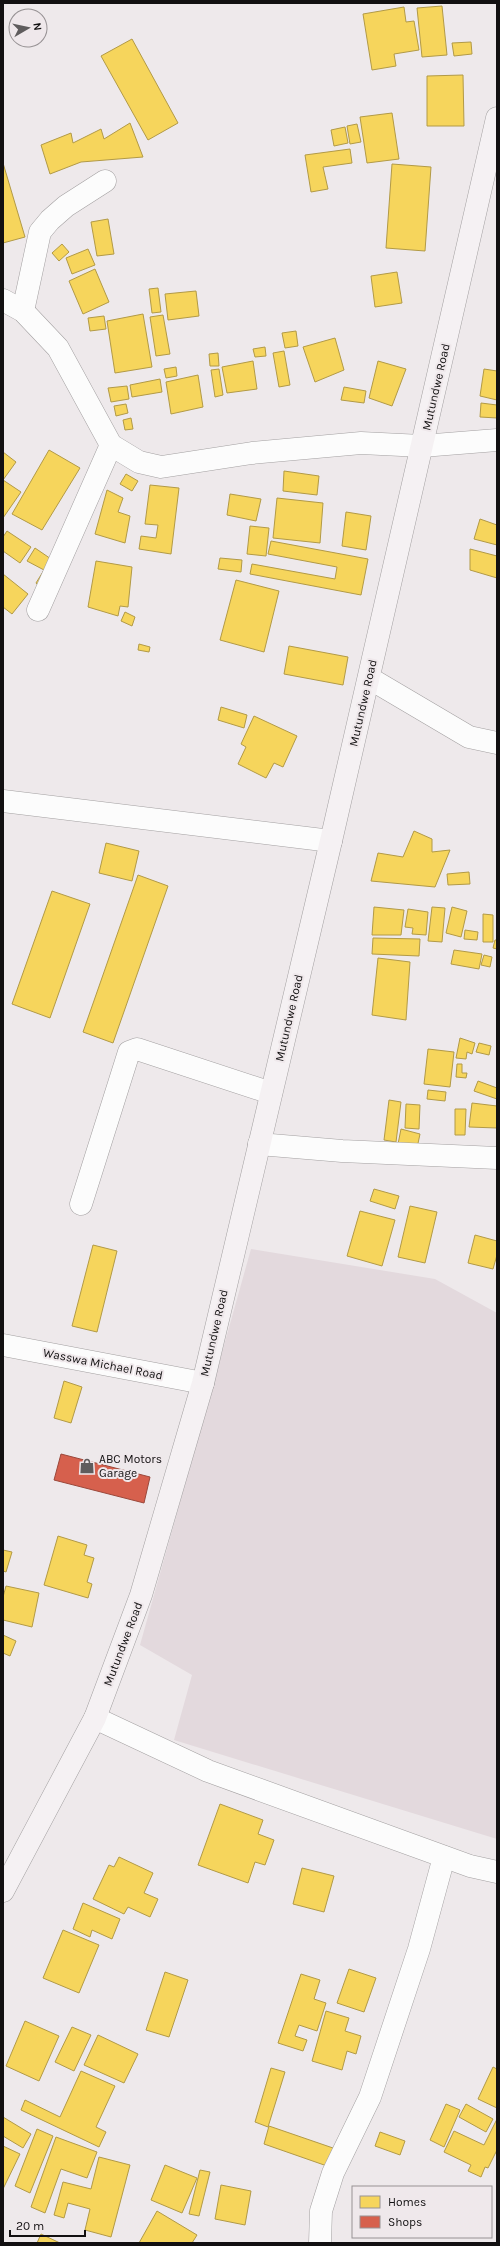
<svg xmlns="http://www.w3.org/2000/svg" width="500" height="2246" font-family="Karla,sans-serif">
  <rect width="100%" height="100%" fill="#eee9eb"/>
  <!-- built -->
  <path fill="#e3d9dd" d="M251,1249L435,1279L497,1313V1839L174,1740L192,1675L140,1645Z"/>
  <!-- homes -->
  <g fill="#f6d55c" stroke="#b29a46">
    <path d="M442,6L447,55L422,57L417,8Z"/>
    <path d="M404,7L406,22L414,21L419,50L394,54L396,66L372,70L363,14Z"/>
    <path d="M132,39L178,123L148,140L101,56Z"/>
    <path d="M471,42L472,54L454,56L452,43Z"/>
    <path d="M463,75L464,126H427V76Z"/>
    <path d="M392,113L399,159L367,163L360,117Z"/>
    <path d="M130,123L143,157L81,162L50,174L41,145L71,133L73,143L101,129L104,139Z"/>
    <path d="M357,124L361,142L350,144L347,126Z"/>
    <path d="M345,127L348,143L334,146L331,130Z"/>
    <path d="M350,149L352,163L323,167L328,189L311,192L305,155Z"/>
    <path d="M3,163L25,237L3,243Z"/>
    <path d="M392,164L431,167L425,251L386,248Z"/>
    <path d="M108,219L114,254L97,256L91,222Z"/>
    <path d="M62,244L69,252L59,261L52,253Z"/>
    <path d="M88,249L95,265L72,274L66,258Z"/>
    <path d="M95,269L109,302L83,314L69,281Z"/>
    <path d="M397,272L402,303L375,307L371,276Z"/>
    <path d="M158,288L161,312L152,313L149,289Z"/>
    <path d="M196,291L199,316L168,320L165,294Z"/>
    <path d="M143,314L152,367L115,373L107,321Z"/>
    <path d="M163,315L170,354L156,356L150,317Z"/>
    <path d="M104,316L106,329L90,331L88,318Z"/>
    <path d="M296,331L298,346L285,348L282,333Z"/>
    <path d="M335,338L344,370L315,382L303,347Z"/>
    <path d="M265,347L266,356L255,357L253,349Z"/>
    <path d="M284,351L290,385L279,387L273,353Z"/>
    <path d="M218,353L219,366H210L209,354Z"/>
    <path d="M253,361L257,389L227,393L222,367Z"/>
    <path d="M378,361L406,369L392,406L369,398Z"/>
    <path d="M176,367L177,376L166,378L164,369Z"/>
    <path d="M219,369L223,395L215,397L211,370Z"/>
    <path d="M484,369L497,371V400L480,396Z"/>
    <path d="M198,375L203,407L171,414L166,382Z"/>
    <path d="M160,379L162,392L132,397L130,385Z"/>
    <path d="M127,386L129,399L111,402L108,388Z"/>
    <path d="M344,387L366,391L364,403L341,400Z"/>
    <path d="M481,403L497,405V418L480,417Z"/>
    <path d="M126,404L128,413L116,416L114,406Z"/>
    <path d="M131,418L133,429L125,430L123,420Z"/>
    <path d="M49,450L80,468L42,530L12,514Z"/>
    <path d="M3,452L16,462L3,480L21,492L3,518Z"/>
    <path d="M284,471L319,476L317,495L283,491Z"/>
    <path d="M126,474L138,481L132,491L120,484Z"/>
    <path d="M150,485L179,488L171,554L139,549L141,536L156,538L158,525L145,524Z"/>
    <path d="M107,490L123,498L118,512L130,516L125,543L95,534Z"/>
    <path d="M230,494L261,499L256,521L227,515Z"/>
    <path d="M277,498L323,503L320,543L273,538Z"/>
    <path d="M346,512L371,516L366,550L342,546Z"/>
    <path d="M480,519L497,525V545L474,539Z"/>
    <path d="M250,526L269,528L266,556L247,554Z"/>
    <path d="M7,531L31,547L20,563L3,551V537Z"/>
    <path d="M271,541L368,559L361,595L250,574L252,564L335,579L337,567L268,554Z"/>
    <path d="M35,548L54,561L43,591L36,583L44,570L27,561Z"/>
    <path d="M470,549L497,556V578L470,570Z"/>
    <path d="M220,558L242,560L241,572L218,569Z"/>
    <path d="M96,561L132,567L128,607L120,606L118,616L88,607Z"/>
    <path d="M3,574L28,594L12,614L3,607Z"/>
    <path d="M236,580L279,591L264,652L220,640Z"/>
    <path d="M125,612L135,617L132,626L121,621Z"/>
    <path d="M139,644L150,647L149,652L138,650Z"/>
    <path d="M289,646L348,657L343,685L284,674Z"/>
    <path d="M221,707L247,715L244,728L218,720Z"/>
    <path d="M254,716L297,736L283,767L274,763L266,778L238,764L246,747L241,744Z"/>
    <path d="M414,831L432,839V852L450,850L435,887L371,881L378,853L403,857Z"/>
    <path d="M106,843L139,851L132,881L99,873Z"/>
    <path d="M469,872L470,884L448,885L447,874Z"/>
    <path d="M138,875L168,886L113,1043L83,1032Z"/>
    <path d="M52,891L90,904L50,1018L12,1004Z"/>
    <path d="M374,907L404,910L401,935H372Z"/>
    <path d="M432,907L445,908L442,942L428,941Z"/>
    <path d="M452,907L467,911L461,937L446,933Z"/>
    <path d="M408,909L428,912L426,935L412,934L413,928L405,927Z"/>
    <path d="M483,914L493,915V942H483Z"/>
    <path d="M465,930L478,932L477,940L464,939Z"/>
    <path d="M373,938L420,939L419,956L372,954Z"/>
    <path d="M495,940H497V949L493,948Z"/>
    <path d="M454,950L482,954L479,969L451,964Z"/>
    <path d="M484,955L492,957L490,967L481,965Z"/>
    <path d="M378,958L410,962L406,1020L372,1015Z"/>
    <path d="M460,1038L475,1043L472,1054L467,1052L466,1059L456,1058Z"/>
    <path d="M479,1043L491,1046L489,1055L476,1052Z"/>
    <path d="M428,1049L454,1052L450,1087L424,1084Z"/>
    <path d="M457,1064H462V1073H467L466,1078L456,1077Z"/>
    <path d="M478,1081L497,1088V1099L474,1091Z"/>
    <path d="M428,1090L446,1092L445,1101L427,1099Z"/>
    <path d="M389,1100L401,1102L396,1142L384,1140Z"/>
    <path d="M472,1103L497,1106V1128L469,1127Z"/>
    <path d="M406,1104L420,1105L419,1129L405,1128Z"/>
    <path d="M455,1109H466L465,1135H455Z"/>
    <path d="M401,1129L420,1134L417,1148L398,1144Z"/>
    <path d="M374,1189L399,1196L395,1209L370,1201Z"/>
    <path d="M410,1206L437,1212L425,1263L398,1257Z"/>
    <path d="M360,1211L395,1220L382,1266L347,1256Z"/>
    <path d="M475,1235L497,1241V1255L493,1269L468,1263Z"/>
    <path d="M93,1245L117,1251L97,1332L72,1326Z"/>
    <path d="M64,1381L82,1387L71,1423L54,1418Z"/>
    <path d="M58,1536L87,1545L84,1555L94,1558L87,1582L92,1584L88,1598L44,1585Z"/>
    <path d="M3,1550L12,1552L6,1572L3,1571Z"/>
    <path d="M6,1586L39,1593L32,1627L3,1620V1597Z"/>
    <path d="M3,1635L16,1641L10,1656L3,1653Z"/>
    <path d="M220,1804L263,1820L258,1834L274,1840L265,1865L255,1862L248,1883L198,1865Z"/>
    <path d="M119,1857L153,1873L144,1893L158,1899L150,1917L128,1907L124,1914L93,1899L109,1865L114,1867Z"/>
    <path d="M302,1868L334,1876L324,1912L293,1904Z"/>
    <path d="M83,1903L120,1919L112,1939L92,1930L90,1937L73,1929Z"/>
    <path d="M63,1930L99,1945L79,1993L43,1978Z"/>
    <path d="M349,1969L376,1978L364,2012L337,2003Z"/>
    <path d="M165,1972L188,1980L169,2037L146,2030Z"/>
    <path d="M301,1974L320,1980L314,1999L326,2003L317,2031L299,2025L295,2036L307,2040L303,2051L278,2043Z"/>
    <path d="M326,2011L349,2018L345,2031L361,2036L356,2054L347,2051L342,2070L312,2061Z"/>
    <path d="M25,2021L59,2036L39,2081L6,2066Z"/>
    <path d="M72,2027L91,2035L74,2071L55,2062Z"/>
    <path d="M98,2035L138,2054L124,2083L84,2065Z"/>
    <path d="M493,2067L497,2069V2108L478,2099Z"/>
    <path d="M271,2068L285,2072L268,2127L255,2122Z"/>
    <path d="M81,2071L115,2086L96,2127L106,2132L99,2147L21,2110L25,2100L60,2117Z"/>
    <path d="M446,2104L460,2110L444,2147L430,2140Z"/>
    <path d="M466,2104L493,2119L486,2132L459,2117Z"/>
    <path d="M3,2117L31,2134L23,2148L3,2136Z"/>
    <path d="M497,2119V2150L488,2168L485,2167L481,2177L468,2171L471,2165L444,2152L454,2131L484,2145Z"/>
    <path d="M269,2126L333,2148L327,2166L264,2144Z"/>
    <path d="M37,2129L53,2136L30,2193L15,2186Z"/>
    <path d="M380,2132L405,2141L400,2155L375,2146Z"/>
    <path d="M56,2137L97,2152L87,2178L61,2169L45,2213L31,2207Z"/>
    <path d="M3,2146L20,2154L3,2189Z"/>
    <path d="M99,2157L130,2165L111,2237L85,2230L90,2209L68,2203L64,2218L54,2215L63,2182L91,2189Z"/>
    <path d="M165,2165L197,2178L182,2213L151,2200Z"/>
    <path d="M200,2170L210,2172L199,2216L189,2214Z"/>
    <path d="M221,2185L251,2191L245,2225L215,2219Z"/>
    <path d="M157,2211L197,2235L192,2243H139Z"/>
    <path d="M41,2234L60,2243H37Z"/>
  </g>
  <!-- shops -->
  <path fill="#d6604d" stroke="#9b483b" d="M61,1454L150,1477L144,1503L54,1480Z"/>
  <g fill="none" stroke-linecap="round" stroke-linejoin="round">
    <!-- minor casing -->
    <g stroke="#a3a0a1" stroke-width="23">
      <g id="minor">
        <path d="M3,300L23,311L58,348L111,445L139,462L161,467L252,453L361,443L422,446L497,440"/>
        <path d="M23,311L40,232L50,220L66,206L105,181"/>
        <path d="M38,610L111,445"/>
        <path d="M369,678L469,737L497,743"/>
        <path d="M3,801L331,841"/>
        <path d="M259,1144L342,1151L497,1158"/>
        <path d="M81,1204L129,1052L137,1049L271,1093"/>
        <path d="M3,1345L203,1383"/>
        <path d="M95,1718L208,1771L470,1866L497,1872"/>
        <path d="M320,2243L321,2211L333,2173L370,2097L419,1949L444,1857"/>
      </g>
    </g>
    <!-- secondary casing -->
    <g stroke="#a3a0a1" stroke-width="23">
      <path id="secondary" d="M3,1891L95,1718L141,1595L203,1383L331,841L497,118"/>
    </g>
    <!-- minor -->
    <use href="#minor" stroke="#fcfcfc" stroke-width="22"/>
    <!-- secondary -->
    <use href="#secondary" stroke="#f5f1f3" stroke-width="22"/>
  </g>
  <!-- icons -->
  <defs>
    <g id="shop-bare" transform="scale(1.2)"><path d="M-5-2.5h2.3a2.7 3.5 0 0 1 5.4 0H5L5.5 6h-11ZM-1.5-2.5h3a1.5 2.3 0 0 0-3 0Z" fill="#5f5c5d" stroke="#efe8eb" stroke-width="2.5" paint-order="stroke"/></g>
  </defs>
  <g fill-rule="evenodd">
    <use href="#shop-bare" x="87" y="1466"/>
  </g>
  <g text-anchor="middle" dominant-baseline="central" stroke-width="4" stroke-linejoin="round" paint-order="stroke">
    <!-- street labels -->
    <g font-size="12" fill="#121011" stroke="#efe8eb">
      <text transform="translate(436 387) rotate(-77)">Mutundwe Road</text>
      <text transform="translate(363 703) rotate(-77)">Mutundwe Road</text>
      <text transform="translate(289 1018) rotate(-77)">Mutundwe Road</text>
      <text transform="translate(214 1333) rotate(-77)">Mutundwe Road</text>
      <text transform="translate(103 1364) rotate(11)">Wasswa Michael Road</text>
      <text transform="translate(123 1644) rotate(-69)">Mutundwe Road</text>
    </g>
    <!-- poi labels -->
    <g font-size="12" fill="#121011" stroke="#efe8eb" text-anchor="start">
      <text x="99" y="1459">ABC Motors<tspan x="99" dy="14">Garage</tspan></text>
    </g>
  </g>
  <!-- border -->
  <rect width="500" height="2246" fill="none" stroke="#121011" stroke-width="8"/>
  <!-- legend -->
  <rect x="352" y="2186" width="140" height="52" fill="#efe8eb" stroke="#979294"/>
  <rect x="360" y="2196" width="20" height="12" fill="#f6d55c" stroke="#979294"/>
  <text x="388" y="2206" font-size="12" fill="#121011">Homes</text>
  <rect x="360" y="2216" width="20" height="12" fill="#d6604d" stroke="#979294"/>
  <text x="388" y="2226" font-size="12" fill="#121011">Shops</text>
  <!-- north arrow -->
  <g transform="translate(28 28) rotate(81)"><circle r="19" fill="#efe8eb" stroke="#979294"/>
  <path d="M0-3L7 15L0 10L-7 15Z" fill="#5f5c5d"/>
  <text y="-6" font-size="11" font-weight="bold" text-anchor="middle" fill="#121011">N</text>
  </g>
  <!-- scale -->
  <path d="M10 2230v6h75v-6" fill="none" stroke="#121011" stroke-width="2"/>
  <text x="16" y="2230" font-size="12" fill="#121011" stroke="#efe8eb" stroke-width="3" paint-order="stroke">20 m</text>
</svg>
